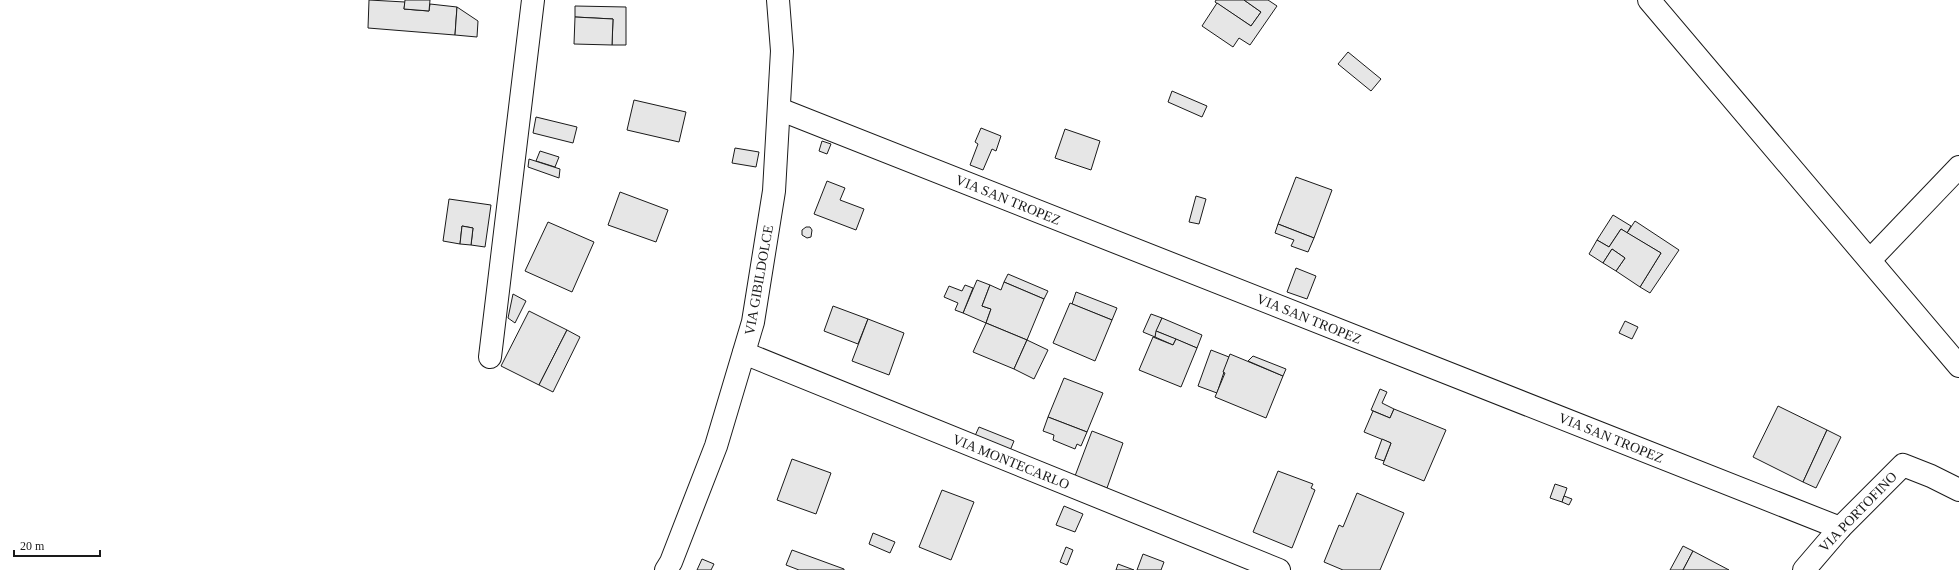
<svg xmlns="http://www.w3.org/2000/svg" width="1959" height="570" font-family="Georgia,serif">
  <rect width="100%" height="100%" fill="#fff"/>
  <!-- building -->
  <g fill="#e6e6e6" stroke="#1a1a1a">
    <path d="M369,0L405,2L404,9L429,11L430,4L457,7L455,35L368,28Z"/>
    <path d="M405,0H430L429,11L404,9Z"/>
    <path d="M1216,0H1244L1261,12L1251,26L1215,2Z"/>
    <path d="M1244,0H1268L1277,6L1250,45L1239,38L1233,47L1202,26L1217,3L1251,26L1261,12Z"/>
    <path d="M575,6L626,7V45H612L613,19L575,17Z"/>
    <path d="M457,7L478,21L477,37L455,35Z"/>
    <path d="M575,17L613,19L612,45L574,44Z"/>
    <path d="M1348,52L1381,79L1371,91L1338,64Z"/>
    <path d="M1172,91L1207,106L1202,117L1168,102Z"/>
    <path d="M634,100L686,112L679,142L627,130Z"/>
    <path d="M536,117L577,127L573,143L533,133Z"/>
    <path d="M981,128L1001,136L996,151L992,149L983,170L970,165L978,144L975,142Z"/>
    <path d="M1065,129L1100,141L1091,170L1055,158Z"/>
    <path d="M822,141L831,144L827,154L819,151Z"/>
    <path d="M735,148L759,152L756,167L732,163Z"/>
    <path d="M540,151L559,157L555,167L536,161Z"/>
    <path d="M529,159L560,169L559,178L528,167Z"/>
    <path d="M1296,177L1332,190L1314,238L1278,224Z"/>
    <path d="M827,181L845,188L840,200L864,209L856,230L814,214Z"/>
    <path d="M620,192L668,210L656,242L608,225Z"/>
    <path d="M1196,196L1206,199L1199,224L1189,222Z"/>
    <path d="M449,199L491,205L485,247L471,245L473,228L462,226L460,244L443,241Z"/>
    <path d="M1613,215L1631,226L1627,233L1621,229L1609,247L1597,240Z"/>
    <path d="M1635,221L1679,250L1650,293L1640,287L1661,253L1627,233Z"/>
    <path d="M548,222L594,242L572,292L525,271Z"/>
    <path d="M1278,224L1314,238L1308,252L1291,246L1294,240L1275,233Z"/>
    <path d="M462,226L473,228L471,245L460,244Z"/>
    <path d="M806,227H810L812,230L811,237L807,238L802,235V230Z"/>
    <path d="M1621,229L1661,253L1640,287L1616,271L1625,258L1612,249L1603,263L1589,254L1597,240L1609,247Z"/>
    <path d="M1612,249L1625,258L1616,271L1603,263Z"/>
    <path d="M1296,268L1316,276L1307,299L1287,292Z"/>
    <path d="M1008,274L1048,291L1044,299L1004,282Z"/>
    <path d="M977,280L990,285L982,306L991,309L986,323L963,313Z"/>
    <path d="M1004,282L1044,299L1027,340L986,323L991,309L982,306L990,285L1001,290Z"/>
    <path d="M965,285L973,288L963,313L955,310L958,303L944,297L949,286L962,291Z"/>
    <path d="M1076,292L1117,308L1112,320L1072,304Z"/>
    <path d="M513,294L526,301L515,323L508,318Z"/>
    <path d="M1070,303L1112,320L1095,361L1053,343Z"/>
    <path d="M833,306L868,319L858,344L824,331Z"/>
    <path d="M529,311L567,330L539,385L501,366Z"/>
    <path d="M1151,314L1162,318L1155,337L1143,332Z"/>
    <path d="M1162,318L1202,335L1197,348L1156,331Z"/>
    <path d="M868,319L904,333L889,375L852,361Z"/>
    <path d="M1625,321L1638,327L1632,339L1619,333Z"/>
    <path d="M986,323L1027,340L1014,369L973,352Z"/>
    <path d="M567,330L580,337L553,392L539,385Z"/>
    <path d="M1156,331L1176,339L1173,345L1155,337Z"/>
    <path d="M1153,337L1173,345L1176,339L1197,348L1181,387L1139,370Z"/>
    <path d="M1027,340L1048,350L1034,379L1014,369Z"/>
    <path d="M1211,350L1229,357L1217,393L1198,386Z"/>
    <path d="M1230,354L1283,376L1266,418L1215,397L1225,373L1223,372Z"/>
    <path d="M1253,356L1286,369L1283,376L1248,361Z"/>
    <path d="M1064,378L1103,393L1087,432L1048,417Z"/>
    <path d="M1380,389L1387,392L1382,403L1394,409L1390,418L1371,410Z"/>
    <path d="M1778,406L1827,430L1803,482L1753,457Z"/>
    <path d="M1394,409L1446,430L1424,481L1383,464L1391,443L1364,432L1373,411L1390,418Z"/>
    <path d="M1048,417L1087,432L1081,446L1077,444L1075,449L1053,440L1054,435L1043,431Z"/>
    <path d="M979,427L1014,441L1009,453L974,438Z"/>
    <path d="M1827,430L1841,437L1816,488L1803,482Z"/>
    <path d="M1092,431L1123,443L1107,488L1075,476Z"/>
    <path d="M1382,439L1391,443L1384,461L1375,458Z"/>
    <path d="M792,459L831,473L816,514L777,500Z"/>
    <path d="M1278,471L1313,484L1311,488L1315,490L1292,548L1253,532Z"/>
    <path d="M1555,484L1567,488L1562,502L1550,498Z"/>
    <path d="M942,490L974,502L951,560L919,547Z"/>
    <path d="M1357,493L1404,513L1380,570H1343L1324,562L1339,525L1343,527Z"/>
    <path d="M1564,496L1572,499L1569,505L1562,502Z"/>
    <path d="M1064,506L1083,514L1075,532L1056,525Z"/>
    <path d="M873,533L895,542L890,553L869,544Z"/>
    <path d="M1683,546L1693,551L1683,570H1670Z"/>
    <path d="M1066,547L1073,550L1067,565L1060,562Z"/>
    <path d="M792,550L844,569V570H799L786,565Z"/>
    <path d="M1693,551L1729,570H1683Z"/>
    <path d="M1143,554L1164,562L1161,570H1137Z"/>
    <path d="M702,559L714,564L711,570H697Z"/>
    <path d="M1118,564L1134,570H1116Z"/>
  </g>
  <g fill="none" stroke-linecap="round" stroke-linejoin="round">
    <!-- minor casing -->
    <g stroke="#1a1a1a" stroke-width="24">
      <g id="minor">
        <path d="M1649,0L1959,366"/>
        <path d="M779,109L1840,528"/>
        <path d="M1870,260L1959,167"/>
        <path d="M744,353L1279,570"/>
        <path d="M490,357L533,0"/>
        <path d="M666,570L671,562L716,446L753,322L774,191L782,51L778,0"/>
        <path d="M1804,570L1840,528L1903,465L1931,476L1959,490"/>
      </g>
    </g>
    <!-- minor -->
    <use href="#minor" stroke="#fff" stroke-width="22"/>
  </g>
  <g text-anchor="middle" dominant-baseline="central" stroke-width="3" stroke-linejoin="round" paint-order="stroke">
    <!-- street labels -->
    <g font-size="14" fill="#1a1a1a" stroke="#fff">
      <text transform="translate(1008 200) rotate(22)">VIA SAN TROPEZ</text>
      <text transform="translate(759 280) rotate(-80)">VIA GIBILDOLCE</text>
      <text transform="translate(1309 319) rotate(22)">VIA SAN TROPEZ</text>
      <text transform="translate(1611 438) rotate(22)">VIA SAN TROPEZ</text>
      <text transform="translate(1011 462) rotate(22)">VIA MONTECARLO</text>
      <text transform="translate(1858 512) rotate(-46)">VIA PORTOFINO</text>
    </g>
  </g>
  <!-- scale -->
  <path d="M14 550v6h86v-6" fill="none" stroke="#1a1a1a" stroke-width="2"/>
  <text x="20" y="550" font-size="12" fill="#1a1a1a" stroke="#ffffff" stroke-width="3" paint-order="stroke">20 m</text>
</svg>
